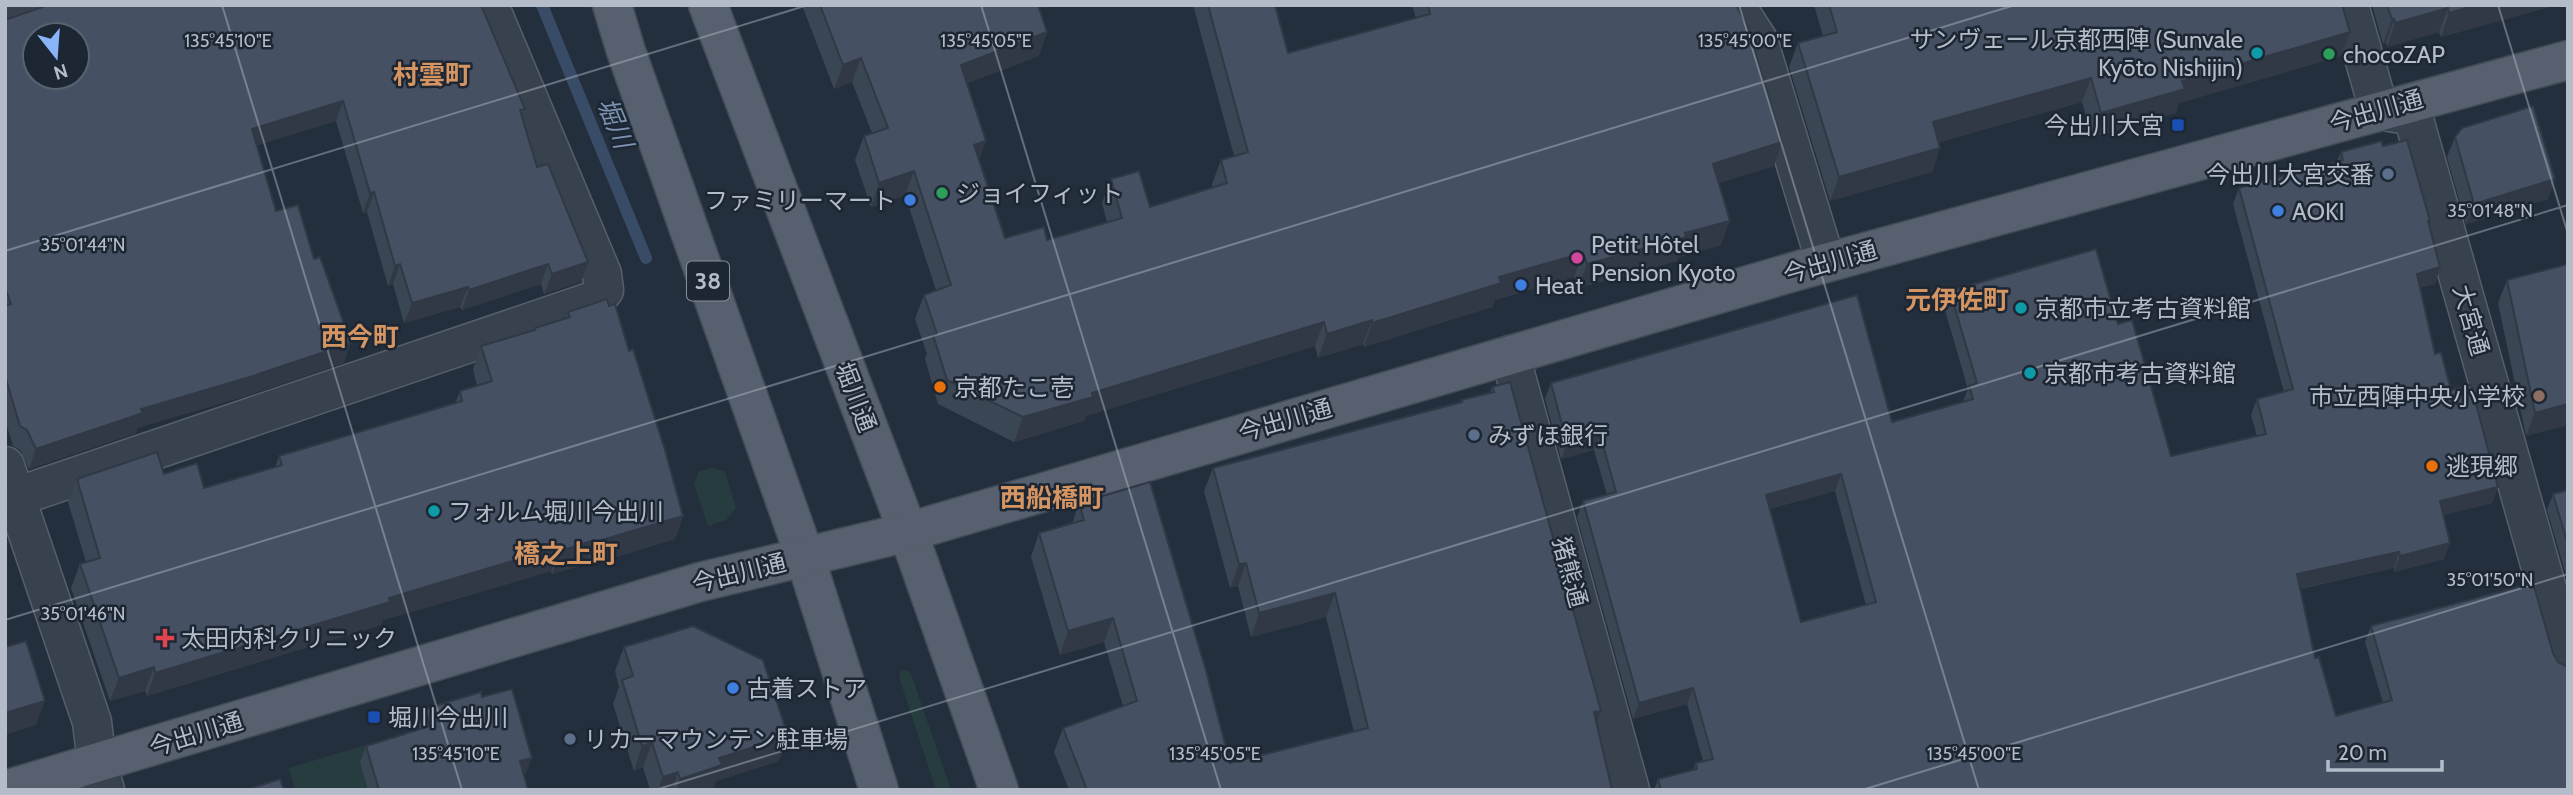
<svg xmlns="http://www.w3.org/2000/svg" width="2573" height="795" font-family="Cabin,'Noto Sans JP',sans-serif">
  <rect width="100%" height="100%" fill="#242f3e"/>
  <!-- green -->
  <g fill="#263c3f">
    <path d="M712,468L725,471L736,508L726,520L708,526L694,484L699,471Z"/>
    <path d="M902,670L910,671L912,677L951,790H936L900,680L899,674Z"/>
    <path d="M412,731L430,790H295L289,768Z"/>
  </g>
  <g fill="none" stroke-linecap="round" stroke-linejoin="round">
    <!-- stream -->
    <path stroke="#394c67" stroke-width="12" d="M542,5L646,258"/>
    <!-- minor casing -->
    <g stroke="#565f6c" stroke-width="41">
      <g id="minor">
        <path d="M2349,5L2379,110L2413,116L2568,663"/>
        <path d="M5,12L22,5"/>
        <path d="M1745,20L1758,40L1826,263"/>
        <path d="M1510,355L1630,790"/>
        <path d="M5,466L92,722L97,763L105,790"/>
        <path d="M16,497L596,300L604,290L602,274L489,5"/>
      </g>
    </g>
    <!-- major casing -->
    <g stroke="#414a57" stroke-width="41">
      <g id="major">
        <path d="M612,5L626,51L805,557L879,790"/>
        <path d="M708,5L908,532L999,790"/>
        <path d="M5,790L700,582L908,532L1800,270L2568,60"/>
      </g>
    </g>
    <!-- minor -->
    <use href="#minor" stroke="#38414e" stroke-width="38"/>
    <!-- major -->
    <use href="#major" stroke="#56606e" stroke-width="38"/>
  </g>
  <!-- wall -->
  <g fill="#3b4654" fill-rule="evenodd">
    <path d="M802,5H1042L1039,10L1047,32L1039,56L967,83L979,160L1005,238L1047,240L1107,222L1102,203L1111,179L1150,207L1213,188L1212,184L1221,160L1234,156L1193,5H1275L1288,53L1416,18L1412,5H1736L1782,142L1774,166L1718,183L1721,245L1679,257L1677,261L1578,288L1574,277L1495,300L1492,307L1364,347L1363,344L1318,358L1315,346L1086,416L1084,421L1014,442L938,404L925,359L927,354L915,319L924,295L936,290L905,195L871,207L855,160L864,136L872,133L852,82L834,89Z"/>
    <path d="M1814,5H2342L2350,32L2341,56L2179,103L2176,113L2092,137L2082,102L1939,142L1940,148L1932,172L1830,201L1789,67L1798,43L1823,36Z"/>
    <path d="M2372,5H2556L2441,37L2439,32L2387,47L2386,43L2383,44Z"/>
    <path d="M5,20L525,109L522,116L537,167L588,262L581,282L544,294L541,284L462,310L460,307L404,323L393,284L388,286L367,212L363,213L336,121L257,145L276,211L344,363L246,396L137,428L136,433L29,469L20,450L13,446L5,420Z"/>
    <path d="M2455,137L2555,179L2548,199L2466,224L2447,157Z"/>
    <path d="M2383,146L2430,221L2429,224L2440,267L2435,284L2420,287L2435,354L2498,487L2492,503L2443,515L2444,559L2394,572V568L2300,589L2315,658L2336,716L2383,703L2365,642L2371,626L2568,790H1654L1658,779L1693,770L1696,763L1703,761L1687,704L1633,719L1577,517L1583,501L1607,495L1594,450L1561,459L1545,399L1551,383L1892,422L1963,402L1968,389L1944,307L1950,291L2118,324L2171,456L2257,436L2251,415L2257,399L2284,392L2233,204L2239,188L2337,161L2341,152ZM1835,491L1866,605L1801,622L1769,509Z"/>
    <path d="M2507,280L2568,425L2526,436L2498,303Z"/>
    <path d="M568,312L629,351L683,516L675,539L586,566V564L552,574L551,571L480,592L383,620L381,625L147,696L145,691L110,701L71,588L80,564L86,562L68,502L77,479L164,474L204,488L275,467L279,456L455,403L460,391L477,386L473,369L481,346L533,331L535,328L566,318Z"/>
    <path d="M1492,387L1597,722L1612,790H1069L1054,752L1063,728L1123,706L1104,642L1060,655L1031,557L1039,533L1072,524L1079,503L1230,763L1354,732L1326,617L1251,637L1238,586L1230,588L1204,491L1213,468L1460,403L1461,400L1490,392Z"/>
    <path d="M2568,490V582L2547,510L2553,494Z"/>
    <path d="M624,647L779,761L716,781L713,790H650L643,767L634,771L613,704L619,687L615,671Z"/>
    <path d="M482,697L526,774H523L528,790H368L360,762L366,746L420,729L419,725L425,709Z"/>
  </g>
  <!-- shaded-wall -->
  <g fill="#303945">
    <path d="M2476,5H2556L2441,37L2449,13Z"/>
    <path d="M2448,8L2439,32L2387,47L2395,23Z"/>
    <path d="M2392,19H2394L2386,43L2383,44Z"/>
    <path d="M1047,32L1039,56L952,89L961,65Z"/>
    <path d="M2350,32L2341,56L2179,103L2176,113L2092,137L2101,113L2182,81Z"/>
    <path d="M861,58L852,82L834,89L843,65Z"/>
    <path d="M2091,78L2082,102L1924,146L1933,122Z"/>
    <path d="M343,101L336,121L245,149L252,129Z"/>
    <path d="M986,141L977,165L974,145Z"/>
    <path d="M1782,142L1774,166L1704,188L1713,164Z"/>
    <path d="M1940,148L1932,172L1830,201L1839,177Z"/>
    <path d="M914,171L905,195L871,207L879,183Z"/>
    <path d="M2555,179L2548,199L2466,224L2474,204Z"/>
    <path d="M374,192L367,212L363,213L370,193Z"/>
    <path d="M1730,221L1721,245L1679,257L1677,261L1578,288L1587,264Z"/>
    <path d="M1583,253L1574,277L1495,300L1492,307L1364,347L1372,323L1499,277Z"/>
    <path d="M588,262L581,282L544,294L552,274Z"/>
    <path d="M400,264L393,284L388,286L395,266Z"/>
    <path d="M548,264L541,284L462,310L469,290Z"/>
    <path d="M2440,267L2435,284L2411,290L2417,274Z"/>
    <path d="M468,287L460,307L404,323L412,303Z"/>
    <path d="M1372,320L1363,344L1318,358L1327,334Z"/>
    <path d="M1324,322L1315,346L1086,416L1084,421L1014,442L1023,417L1092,393Z"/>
    <path d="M351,343L344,363L246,396L137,428L136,433L29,469L36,449L141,409Z"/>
    <path d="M2568,404V425L2526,436L2535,413Z"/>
    <path d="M1600,434L1594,450L1561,459L1567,443Z"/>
    <path d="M1841,474L1835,491L1760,511L1766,495Z"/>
    <path d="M2498,487L2492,503L2434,517L2440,501Z"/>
    <path d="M683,516L675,539L586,566L595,542Z"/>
    <path d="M594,540L586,564L552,574L561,551Z"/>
    <path d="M2450,543L2444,559L2394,572L2400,556Z"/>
    <path d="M560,547L551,571L383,620L381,625L147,696L155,673L389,598Z"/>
    <path d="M2399,552L2394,568L2292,590L2297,574Z"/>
    <path d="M1246,563L1238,586L1230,588L1239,564Z"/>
    <path d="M1335,593L1326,617L1251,637L1259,613Z"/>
    <path d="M1113,618L1104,642L1060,655L1068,631Z"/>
    <path d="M154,667L145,691L110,701L119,678Z"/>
    <path d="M1693,688L1687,704L1633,719L1639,703Z"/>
    <path d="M45,701L36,725L5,735V713Z"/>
    <path d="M1601,711L1592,735L1594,712Z"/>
    <path d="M788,736L779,761L716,781L713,790H676L680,779L719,758Z"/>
    <path d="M652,743L643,767L634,771L642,746Z"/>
    <path d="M532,758L526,774L514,777L520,761Z"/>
    <path d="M678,772L672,790H658L663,777Z"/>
  </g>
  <!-- building -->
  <g fill="#455162" stroke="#303945" stroke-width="2" fill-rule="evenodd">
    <path d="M48,5H481L525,109L520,110L537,167L548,164L588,262L552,274L548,264L469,290L468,287L412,303L400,264L395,266L374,192L370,193L343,101L252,129L276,211L298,205L314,259L320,257L351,343L253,376L141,409L143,413L36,449L27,430L20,426L5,376V306L11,304L5,287V20ZM35,35H77V77H35Z"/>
    <path d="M820,5H1038L1047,32L961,65L986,141L974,145L1005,238L1044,227L1047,240L1122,218L1111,179L1139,171L1150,207L1227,183L1221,160L1248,152L1208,5H1275L1288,53L1430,14L1428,5H1736L1747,25L1782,142L1713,164L1730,221L1685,233L1686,237L1587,264L1583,253L1499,277L1501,283L1372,323V320L1327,334L1324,322L1092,393L1093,397L1023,417L947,380L933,335L937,334L924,295L951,285L914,171L879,183L864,136L888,128L861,58L843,65Z"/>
    <path d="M1829,5H2342L2350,32L2182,81L2185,89L2101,113L2091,78L1933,122L1940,148L1839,177L1798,43L1837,32Z"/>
    <path d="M2387,5H2476L2449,13L2448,8L2395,23L2394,19H2392Z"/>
    <path d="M2533,106L2555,179L2474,204L2455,137L2462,128Z"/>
    <path d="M2407,140L2430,221H2428L2440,267L2417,274L2435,354L2441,352L2451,390L2471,385L2498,487L2440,501L2450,543L2400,556L2399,552L2297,574L2315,658L2319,657L2336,716L2392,700L2371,626L2533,583L2553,653L2558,662L2568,667V790H1661L1658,779L1697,769L1696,763L1713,759L1693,688L1639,703L1583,501L1616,492L1600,434L1567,443L1551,383L1857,295L1892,422L1973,399L1969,386L1977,383L1950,291L2096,249L2118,324L2132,320L2171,456L2266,434L2257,399L2293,389L2239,188L2343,160L2341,152L2381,141L2383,146ZM1841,474L1876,602L1801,622L1766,495Z"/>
    <path d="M2568,264V404L2535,413L2507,280Z"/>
    <path d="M607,299L609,306L615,304L629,351L633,349L665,450L683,516L595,542L594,540L561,551L560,547L489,568L389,598L390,602L155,673L154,667L119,678L80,564L100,558L77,479L157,452L164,474L197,463L204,488L282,465L279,456L462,401L460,391L492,381L481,346L535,330V328L570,317L568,312Z"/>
    <path d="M1510,382L1601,711L1594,712L1612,790H1087L1063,728L1137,701L1113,618L1068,631L1039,533L1084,520L1079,503L1150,482L1205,667L1230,763L1368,728L1335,593L1259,613L1246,563L1239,564L1213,468L1462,402L1461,400L1494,392L1492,387Z"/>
    <path d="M2568,490V545L2553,494Z"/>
    <path d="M693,626L763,660L788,736L719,758L722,765L680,779L678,772L663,777L652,743L642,746L622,680L633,676L624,647Z"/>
    <path d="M26,641L45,701L5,713V647Z"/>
    <path d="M512,689L532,758L520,761L528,790H379L366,746L430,726L425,709L481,692L482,697Z"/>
    <path d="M280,779L284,790H246Z"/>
  </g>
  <!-- ticks -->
  <path fill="none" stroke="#b4bcc9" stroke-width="2" stroke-opacity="0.45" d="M222,5L462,790M981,5L1221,790M1739,5L1979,790M2498,5L2568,234M5,251L808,5M5,620L2015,5M655,790L2568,205M1862,790L2568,574"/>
  <!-- markers -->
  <g fill="#0f9aa8" stroke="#1d2633" stroke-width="2.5">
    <circle cx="2257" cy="53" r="7"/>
    <circle cx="2021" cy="308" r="7"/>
    <circle cx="2030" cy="373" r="7"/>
    <circle cx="434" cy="511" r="7"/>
  </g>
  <g fill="#2e9e5b" stroke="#1d2633" stroke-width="2.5">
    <circle cx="2329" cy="54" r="7"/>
    <circle cx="942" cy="193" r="7"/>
  </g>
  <g fill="#1a4fb4" stroke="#1d2633" stroke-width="2.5">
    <rect x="2171" y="118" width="14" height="14" rx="3.5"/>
    <rect x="367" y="710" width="14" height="14" rx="3.5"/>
  </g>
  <g fill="#5c6f8a" stroke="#1d2633" stroke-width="2.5">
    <circle cx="2388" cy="174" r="7"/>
    <circle cx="1474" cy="435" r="7"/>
    <circle cx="570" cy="739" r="7"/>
  </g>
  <g fill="#3f7fe0" stroke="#1d2633" stroke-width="2.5">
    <circle cx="910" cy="200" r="7"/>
    <circle cx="2278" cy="211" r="7"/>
    <circle cx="1521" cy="285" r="7"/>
    <circle cx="733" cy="688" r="7"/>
  </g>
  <circle fill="#d1479c" stroke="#1d2633" stroke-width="2.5" cx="1577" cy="258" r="7"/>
  <g fill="#e8710a" stroke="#1d2633" stroke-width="2.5">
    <circle cx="940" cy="387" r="7"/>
    <circle cx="2432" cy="466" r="7"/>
  </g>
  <circle fill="#8d6e63" stroke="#1d2633" stroke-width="2.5" cx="2539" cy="396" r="7"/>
  <path fill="#e0444e" stroke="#1d2633" stroke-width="2.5" d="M161.5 627.5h7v7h7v7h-7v7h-7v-7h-7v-7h7z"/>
  <g text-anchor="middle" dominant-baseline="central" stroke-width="5" stroke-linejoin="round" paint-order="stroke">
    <!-- shield labels -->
    <rect fill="#1d2633" stroke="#878f9c" stroke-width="2" x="687" y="261.5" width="42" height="39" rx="5"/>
    <g font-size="23" font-weight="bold" fill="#b4bcc9">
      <text x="708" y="281">38</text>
    </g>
    <!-- poi labels -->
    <g font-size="24" fill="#b4bcc9" stroke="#1d2633" text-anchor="start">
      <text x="2243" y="39" text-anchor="end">サンヴェール京都西陣 (Sunvale<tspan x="2243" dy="28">Kyōto Nishijin)</tspan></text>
      <text x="2343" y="54">chocoZAP</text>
      <text x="2164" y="125" text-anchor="end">今出川大宮</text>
      <text x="2374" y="174" text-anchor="end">今出川大宮交番</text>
      <text x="956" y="193">ジョイフィット</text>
      <text x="896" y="200" text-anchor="end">ファミリーマート</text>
      <text x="2292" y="211">AOKI</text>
      <text x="1591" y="244">Petit Hôtel<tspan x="1591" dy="28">Pension Kyoto</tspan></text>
      <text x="1535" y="285">Heat</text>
      <text x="2035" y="308">京都市立考古資料館</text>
      <text x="2044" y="373">京都市考古資料館</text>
      <text x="954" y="387">京都たこ壱</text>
      <text x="2525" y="396" text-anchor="end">市立西陣中央小学校</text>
      <text x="1488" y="435">みずほ銀行</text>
      <text x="2446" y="466">逃現郷</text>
      <text x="448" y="511">フォルム堀川今出川</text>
      <text x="181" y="638">太田内科クリニック</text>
      <text x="747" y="688">古着ストア</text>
      <text x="388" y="717">堀川今出川</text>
      <text x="584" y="739">リカーマウンテン駐車場</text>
    </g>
    <!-- street labels -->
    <g font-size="24" fill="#b4bcc9" stroke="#1d2633">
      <text transform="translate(2376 111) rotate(-16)">今出川通</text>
      <text transform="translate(1830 262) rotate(-16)">今出川通</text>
      <text transform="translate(2471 320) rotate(74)">大宮通</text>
      <text transform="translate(856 397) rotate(69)">堀川通</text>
      <text transform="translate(1285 420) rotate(-16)">今出川通</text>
      <text transform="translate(1570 572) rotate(75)">猪熊通</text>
      <text transform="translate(739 573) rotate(-14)">今出川通</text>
      <text transform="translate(196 734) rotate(-17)">今出川通</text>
    </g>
    <!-- neighbourhood labels -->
    <g font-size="26" font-weight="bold" fill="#d59563" stroke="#1d2633">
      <text x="432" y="75">村雲町</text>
      <text x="1957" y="300">元伊佐町</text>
      <text x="360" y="337">西今町</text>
      <text x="1052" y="498">西船橋町</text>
      <text x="566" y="554">橋之上町</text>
    </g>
    <!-- water labels -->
    <g font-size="26" font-style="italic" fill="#7c92b1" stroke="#1d2633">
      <text transform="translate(615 123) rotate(68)">堀川</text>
    </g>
  </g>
  <g font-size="18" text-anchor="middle" fill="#b4bcc9" stroke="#1d2633" stroke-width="5" stroke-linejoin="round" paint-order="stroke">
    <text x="228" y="47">135°45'10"E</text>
    <text x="986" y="47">135°45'05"E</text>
    <text x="1745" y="47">135°45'00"E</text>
    <text x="2490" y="217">35°01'48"N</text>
    <text x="83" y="251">35°01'44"N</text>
    <text x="2490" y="586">35°01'50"N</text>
    <text x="83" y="620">35°01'46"N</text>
    <text x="456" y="760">135°45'10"E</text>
    <text x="1215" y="760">135°45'05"E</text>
    <text x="1974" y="760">135°45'00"E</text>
  </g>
  <!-- border -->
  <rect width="2573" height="795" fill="none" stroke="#b4bcc9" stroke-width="14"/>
  <!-- north arrow -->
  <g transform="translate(56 56) rotate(163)"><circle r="33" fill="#1d2633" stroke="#59626f" stroke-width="2"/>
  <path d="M0-5L12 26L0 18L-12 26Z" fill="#8ab4f8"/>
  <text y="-10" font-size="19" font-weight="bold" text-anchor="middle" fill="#b4bcc9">N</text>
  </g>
  <!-- scale -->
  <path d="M2328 760v10h114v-10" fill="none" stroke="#b4bcc9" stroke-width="3.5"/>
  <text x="2338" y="760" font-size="21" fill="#b4bcc9" stroke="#1d2633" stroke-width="5" paint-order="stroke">20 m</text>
</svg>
